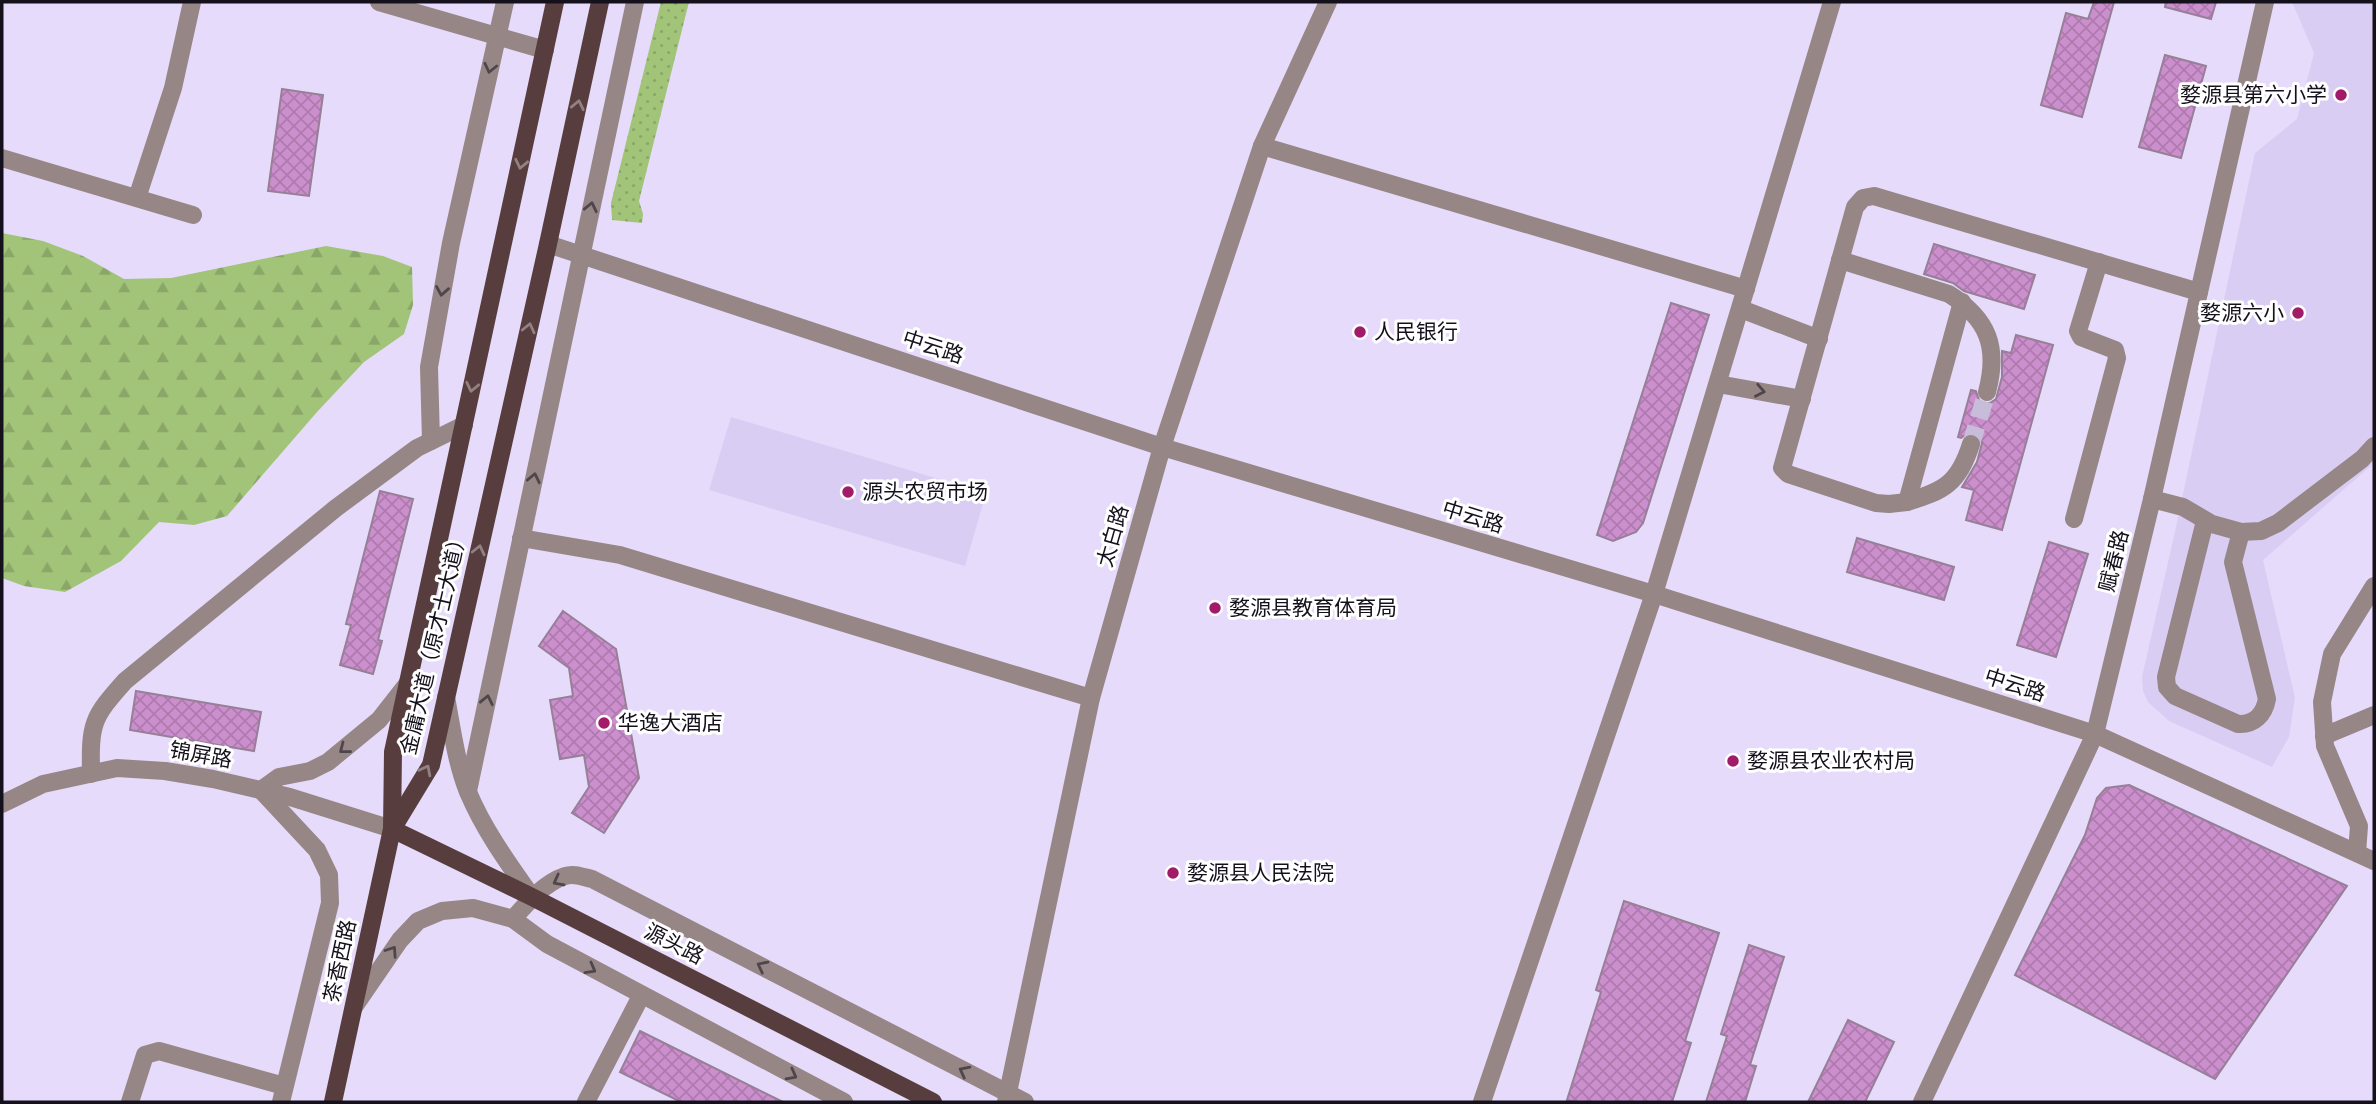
<svg xmlns="http://www.w3.org/2000/svg" width="2376" height="1104" viewBox="0 0 2376 1104" font-family="'Libre Baskerville','Noto Sans SC',serif">
<style>
.built{fill:#dacdf4}
.grass{fill:url(#grass-dots)}
.forest{fill:url(#forest-firs)}
.building{fill:url(#building-cross-hatch);stroke:#977f97;stroke-width:2}
.lines{fill:none;stroke-linecap:round;stroke-linejoin:round}
.minor-tunnel{stroke:#c7bdda;stroke-width:18;stroke-dasharray:18 9;stroke-linecap:butt}
.minor{stroke:#968686;stroke-width:18}
.major{stroke:#583d3e;stroke-width:18}
.oneway{stroke:#4f464c}
.oneway2{stroke:#928182}
.poi-dot{fill:#a21b68;stroke:#fff;stroke-width:2.5}
.labels{text-anchor:middle;stroke-width:6;stroke-linejoin:round;paint-order:stroke}
.poi-label{font-size:21px;fill:#15111c;stroke:#fff;text-anchor:start}
.street-label{font-size:21px;fill:#15111c;stroke:#fff}
</style>
<defs>
<pattern id="grass-dots" width="8" height="8" patternUnits="userSpaceOnUse" patternTransform="scale(1.75)"><rect width="8" height="8" fill="#a1c479"/><path d="M2 2h.1M6 6h.1" fill="none" stroke="#8aa768" stroke-width="1.8" stroke-linecap="round"/></pattern>
<pattern id="forest-firs" width="22" height="20" patternUnits="userSpaceOnUse" patternTransform="scale(1.75)"><rect width="22" height="20" fill="#a1c479"/><path d="M5 1l3.5 6h-7zM16 11l3.5 6h-7z" fill="#8aa768"/></pattern>
<pattern id="building-cross-hatch" width="8" height="8" patternUnits="userSpaceOnUse" patternTransform="scale(1.75)"><rect width="8" height="8" fill="#cc8fcd"/><path d="M0 0l8 8M0 8l8-8" fill="none" stroke="#ae7aaf"/></pattern>
</defs>
<rect width="100%" height="100%" fill="#e6dbfb"/>
<!-- built -->
<g class="built">
<polygon points="2292,2 2374,2 2374,463 2263,560 2295,698 2289,737 2272,767 2169,721 2148,702 2143,691 2142,677 2176,527 2253,162 2255,153 2297,119 2314,53"/>
<polygon points="731,417 986,493 965,566 709,490"/>
</g>
<!-- grass -->
<polygon class="grass" points="661,2 689,2 639,201 643,214 642,223 612,220 611,203"/>
<!-- forest -->
<polygon class="forest" points="2,233 43,241 83,256 124,279 171,278 326,246 383,256 412,267 413,305 404,334 364,362 317,412 227,516 194,525 159,522 121,561 65,592 24,586 2,578"/>
<!-- building -->
<g class="building">
<polygon points="2094,2 2114,2 2082,117 2041,105 2066,13 2088,19"/>
<polygon points="2166,2 2216,2 2211,19 2165,7"/>
<polygon points="2165,55 2206,66 2181,158 2139,147"/>
<polygon points="282,89 323,95 309,196 268,191"/>
<polygon points="1934,244 2035,275 2024,309 1964,291 1953,283 1924,274"/>
<polygon points="1671,303 1709,315 1643,523 1636,532 1613,541 1597,535"/>
<polygon points="2016,335 2053,345 2002,530 1966,520 1974,490 1962,487 1977,462 1982,443 1980,437 1974,433 1968,433 1961,438 1958,437 1971,390 1976,391 1979,400 1984,403 1990,403 1996,399 2002,377 2002,351 2011,353"/>
<polygon points="380,491 413,499 378,640 382,641 373,674 340,665 351,625 346,624"/>
<polygon points="1857,538 1954,567 1944,600 1847,572"/>
<polygon points="2049,542 2088,554 2056,657 2017,645"/>
<polygon points="563,611 616,649 639,778 604,833 572,813 589,787 584,755 560,759 550,700 573,696 569,668 539,646"/>
<polygon points="136,691 261,712 254,751 130,730"/>
<polygon points="2129,785 2347,886 2215,1079 2015,975 2085,835 2097,798 2106,788"/>
<polygon points="1624,901 1719,933 1685,1041 1691,1043 1672,1102 1575,1102 1567,1100 1601,992 1596,990"/>
<polygon points="1749,945 1784,957 1750,1065 1756,1066 1745,1102 1706,1102 1727,1036 1721,1034"/>
<polygon points="1848,1020 1894,1042 1865,1102 1808,1102"/>
<polygon points="640,1031 783,1102 681,1102 620,1072"/>
</g>
<g class="lines">
<!-- minor-tunnel -->
<polyline class="minor-tunnel" points="1971,444 1987,392"/>
<!-- minor -->
<g class="minor">
<polyline points="379,2 545,50"/>
<polyline points="1262,146 1746,289"/>
<polyline points="2,158 193,215"/>
<polyline points="137,198 173,88 192,2"/>
<polyline points="548,244 1162,447 1654,594 2095,734 2374,861"/>
<path d="M1840,260L1949,294C1988,319 1999,347 1987,392"/>
<polyline points="1962,302 1907,502 1889,504 1876,503 1788,474 1782,468 1855,207 1863,198 1874,196 2199,292"/>
<polyline points="1741,309 1819,339"/>
<polyline points="1718,384 1802,399"/>
<polyline points="431,441 429,367 451,243 505,2"/>
<polyline points="2152,499 2183,507 2212,524 2241,532 2261,531 2278,523 2362,459 2374,446"/>
<path d="M1907,502C1944,491 1959,483 1971,444"/>
<polyline points="2074,519 2117,358 2115,350 2081,337 2078,331 2099,262"/>
<path d="M2205,521L2166,677L2167,687L2175,696L2238,724C2254,725 2264,715 2267,699L2233,562L2241,532"/>
<polyline points="521,538 620,555 1091,698"/>
<path d="M446,697C452,729 456,762 468,792C484,830 508,863 532,897"/>
<polyline points="2324,736 2374,715"/>
<path d="M91,774C90,723 92,718 125,681L336,508L417,448L464,425"/>
<polyline points="468,791 635,2"/>
<polyline points="2,804 43,784 117,768 165,771 213,779 290,797 392,829"/>
<polyline points="2357,853 2359,826 2325,746 2322,702 2332,654 2374,586"/>
<polyline points="513,919 547,944 844,1102"/>
<path d="M354,1007L400,940L418,921L442,911L473,908L513,919C527,903 544,883 565,876C574,873 583,877 592,879L1025,1102"/>
<polyline points="130,1102 145,1055 159,1051 284,1086"/>
<polyline points="281,1102 330,903 329,875 317,850 261,790 279,777 310,771 328,762 379,720 408,683"/>
<polyline points="586,1102 641,996"/>
<polyline points="1006,1102 1091,698 1162,447 1262,146 1328,2"/>
<polyline points="1482,1102 1654,594 1832,2"/>
<polyline points="1922,1102 2095,734 2152,499 2265,2"/>
</g>
<!-- major -->
<g class="major">
<polyline points="394,826 431,765 548,244 600,2"/>
<polyline points="392,829 532,897 933,1102"/>
<polyline points="333,1102 392,829 393,752 555,2"/>
</g>
</g>
<!-- one-way arrows -->
<defs><path id="oneway-chevron" d="M-2-3.5L2.5 0L-2 3.5" fill="none" stroke-width="1.6" stroke-linecap="round" stroke-linejoin="round" transform="scale(1.75)"/></defs>
<g class="oneway">
<use href="#oneway-chevron" transform="translate(490 68) rotate(103)"/>
<use href="#oneway-chevron" transform="translate(591 207) rotate(-78)"/>
<use href="#oneway-chevron" transform="translate(442 291) rotate(100)"/>
<use href="#oneway-chevron" transform="translate(1760 391) rotate(11)"/>
<use href="#oneway-chevron" transform="translate(534 478) rotate(-78)"/>
<use href="#oneway-chevron" transform="translate(487 700) rotate(-78)"/>
<use href="#oneway-chevron" transform="translate(344 749) rotate(142)"/>
<use href="#oneway-chevron" transform="translate(558 881) rotate(152)"/>
<use href="#oneway-chevron" transform="translate(392 951) rotate(-56)"/>
<use href="#oneway-chevron" transform="translate(762 966) rotate(-153)"/>
<use href="#oneway-chevron" transform="translate(591 969) rotate(29)"/>
<use href="#oneway-chevron" transform="translate(964 1071) rotate(-153)"/>
<use href="#oneway-chevron" transform="translate(792 1075) rotate(28)"/>
</g>
<g class="oneway2">
<use href="#oneway-chevron" transform="translate(578 105) rotate(-78)"/>
<use href="#oneway-chevron" transform="translate(521 164) rotate(102)"/>
<use href="#oneway-chevron" transform="translate(529 328) rotate(-77)"/>
<use href="#oneway-chevron" transform="translate(472 387) rotate(102)"/>
<use href="#oneway-chevron" transform="translate(479 550) rotate(-77)"/>
<use href="#oneway-chevron" transform="translate(426 770) rotate(-63)"/>
</g>
<!-- markers -->
<g class="poi-dot">
<circle cx="2341" cy="95" r="7"/>
<circle cx="2298" cy="313" r="7"/>
<circle cx="1360" cy="332" r="7"/>
<circle cx="848" cy="492" r="7"/>
<circle cx="1215" cy="608" r="7"/>
<circle cx="604" cy="723" r="7"/>
<circle cx="1733" cy="761" r="7"/>
<circle cx="1173" cy="873" r="7"/>
</g>
<g class="labels">
<!-- poi labels -->
<g class="poi-label">
<text x="2327" y="102" text-anchor="end">婺源县第六小学</text>
<text x="2284" y="320" text-anchor="end">婺源六小</text>
<text x="1374" y="339">人民银行</text>
<text x="862" y="499">源头农贸市场</text>
<text x="1229" y="615">婺源县教育体育局</text>
<text x="618" y="730">华逸大酒店</text>
<text x="1747" y="768">婺源县农业农村局</text>
<text x="1187" y="880">婺源县人民法院</text>
</g>
<!-- street labels -->
<g class="street-label">
<text transform="translate(933 347) rotate(18)" y="7">中云路</text>
<text transform="translate(1473 517) rotate(17)" y="7">中云路</text>
<text transform="translate(1113 536) rotate(-74)" y="7">太白路</text>
<text transform="translate(2114 561) rotate(-76)" y="7">赋春路</text>
<text transform="translate(434 642) rotate(-77)" y="7">金庸大道（原才士大道）</text>
<text transform="translate(2015 685) rotate(18)" y="7">中云路</text>
<text transform="translate(201 755) rotate(10)" y="7">锦屏路</text>
<text transform="translate(674 944) rotate(27)" y="7">源头路</text>
<text transform="translate(340 961) rotate(-78)" y="7">茶香西路</text>
</g>
</g>
<!-- border -->
<rect width="2376" height="1104" fill="none" stroke="#15111c" stroke-width="7"/>
</svg>
